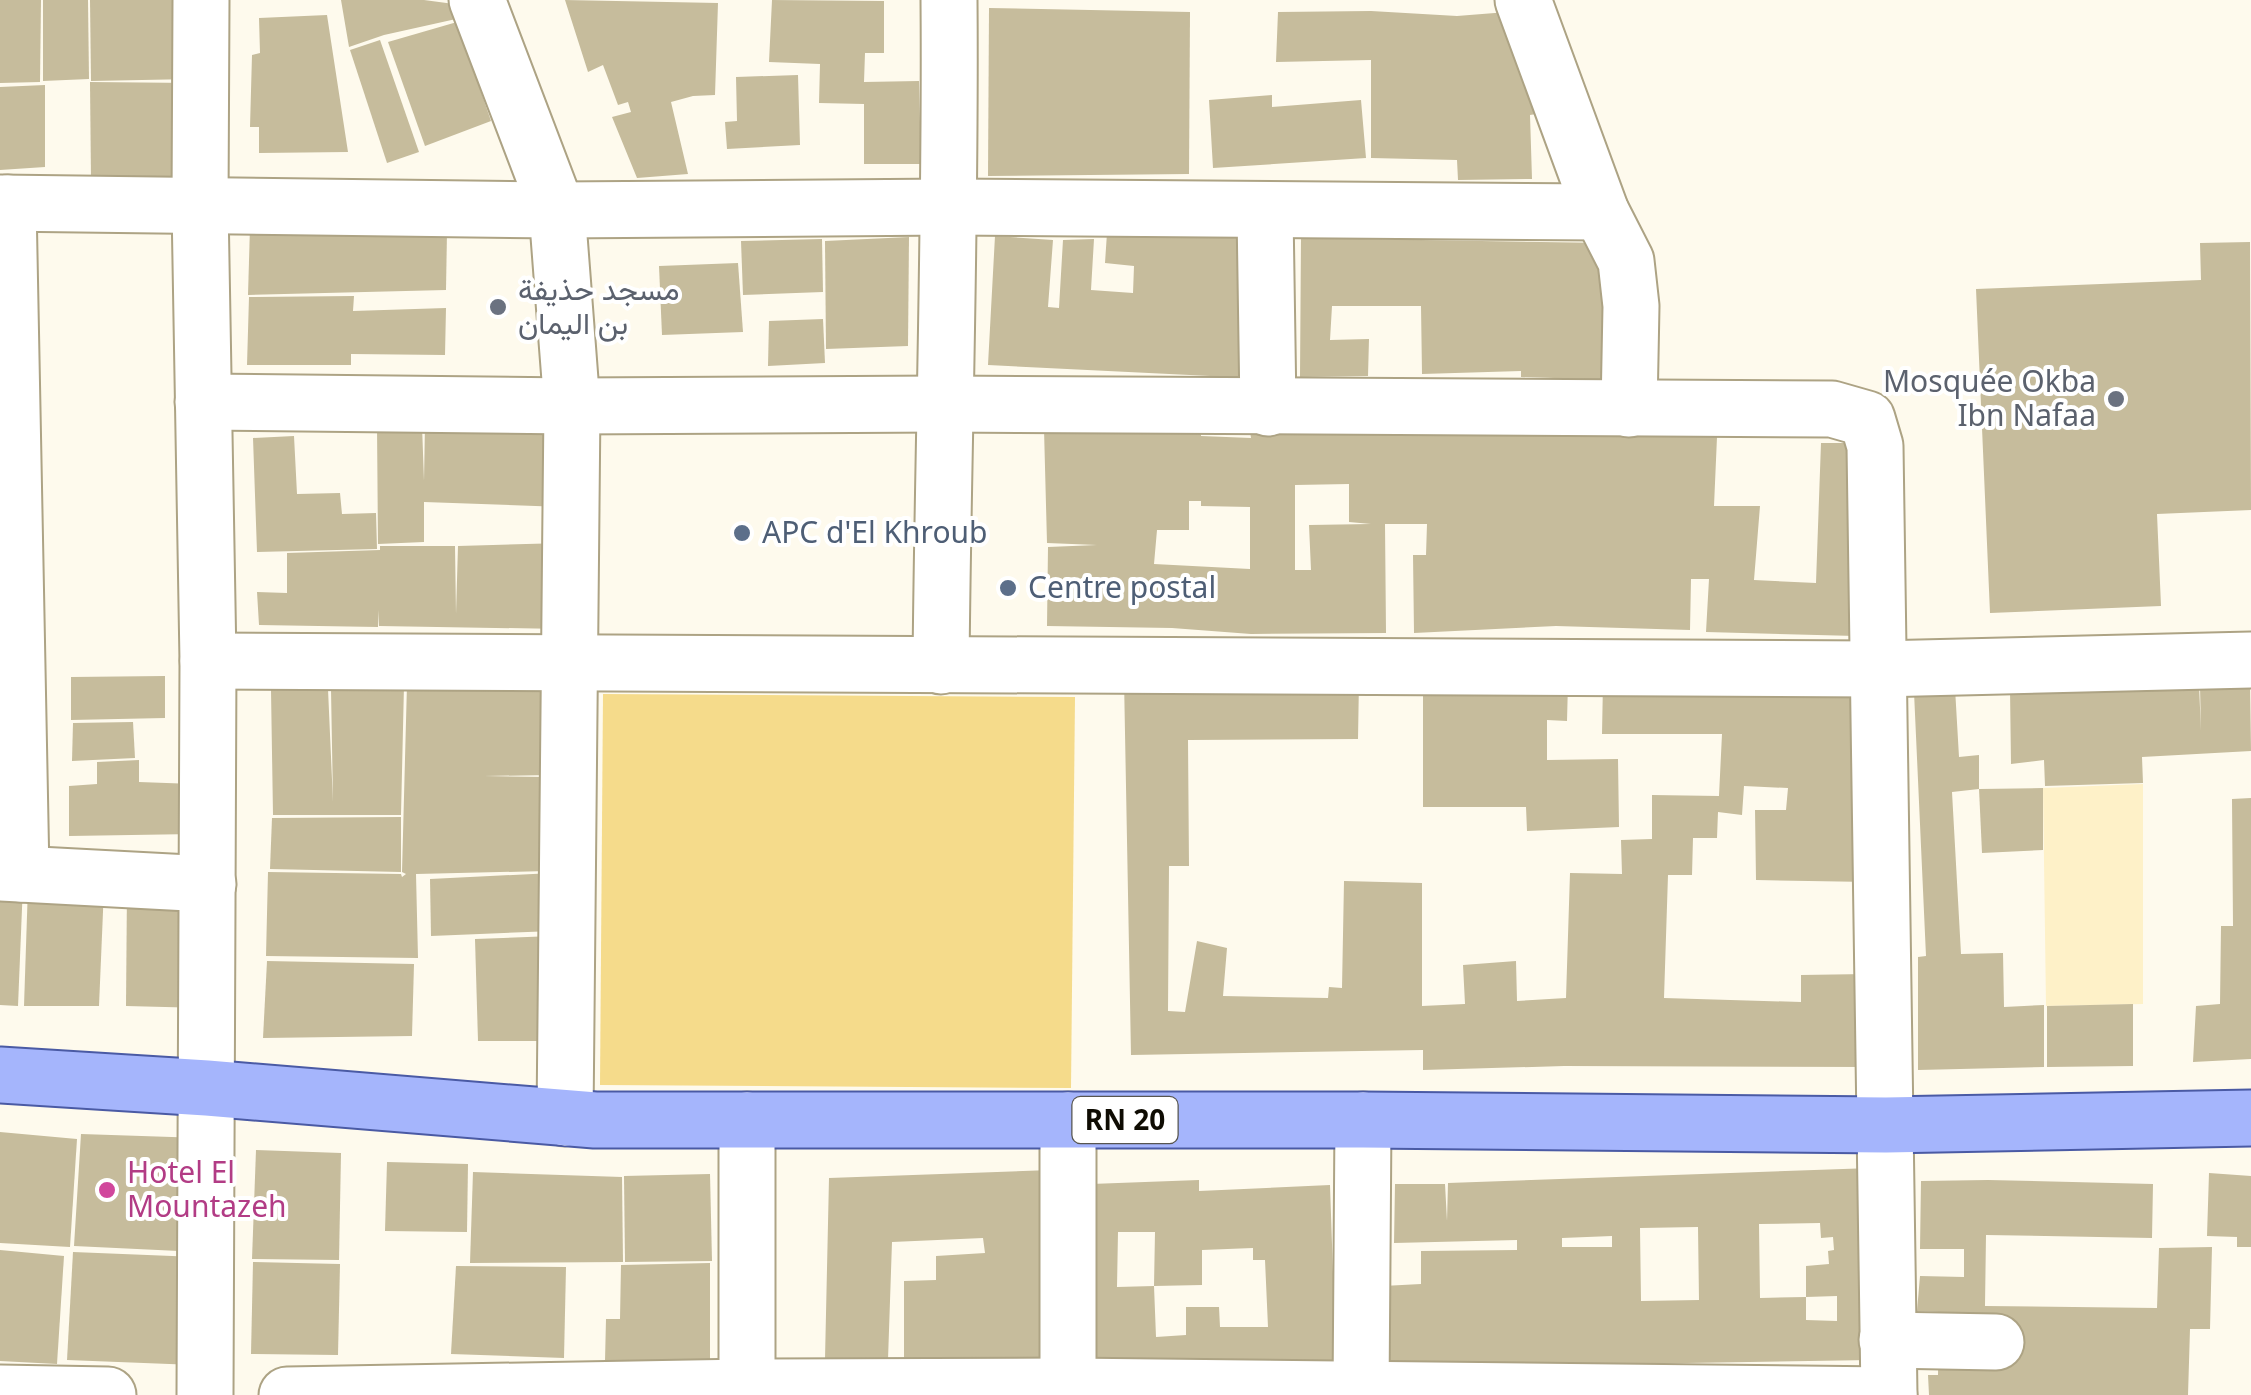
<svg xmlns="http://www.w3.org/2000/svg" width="2251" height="1395" viewBox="0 0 2251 1395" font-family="'Noto Sans',Vazirmatn,sans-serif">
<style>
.built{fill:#fef1c8}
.green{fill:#f5db8b}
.building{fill:#c6bc9c;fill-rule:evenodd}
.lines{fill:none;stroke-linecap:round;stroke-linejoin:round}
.minor-casing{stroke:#ada384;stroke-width:59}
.major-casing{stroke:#4a5aa4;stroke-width:59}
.minor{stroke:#fff;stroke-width:55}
.major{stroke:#a5b5fc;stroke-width:55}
.worship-dot{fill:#6b7280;stroke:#fff;stroke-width:4}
.service-dot{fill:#5c6f8a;stroke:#fff;stroke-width:4}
.hotel-dot{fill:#d1479c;stroke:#fff;stroke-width:4}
.labels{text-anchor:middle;stroke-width:8;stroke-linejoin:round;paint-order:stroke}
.shield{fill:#fff;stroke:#57554f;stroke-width:2.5}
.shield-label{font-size:28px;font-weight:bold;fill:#0f0c03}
.worship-label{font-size:30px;fill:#5b616d;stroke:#fff;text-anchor:start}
.service-label{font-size:30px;fill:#4e5e75;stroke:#fff;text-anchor:start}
.hotel-label{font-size:30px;fill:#b23c85;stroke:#fff;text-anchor:start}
</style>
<rect width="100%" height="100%" fill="#fefaed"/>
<!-- built -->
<polygon class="built" points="2143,784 2143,1004 2046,1006 2043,788"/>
<!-- green -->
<polygon class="green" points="603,694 1075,697 1071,1088 600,1085"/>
<!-- building -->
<g class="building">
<polygon points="0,0 41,0 40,82 0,83"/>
<polygon points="43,0 88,0 89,79 43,81"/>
<polygon points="90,0 192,0 193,79 91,81"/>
<polygon points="341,0 424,0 454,4 456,19 384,35 349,47"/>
<polygon points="565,0 718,3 715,95 693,96 671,102 688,174 637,178 612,117 631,112 628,102 618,105 603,65 588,72"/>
<polygon points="772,0 884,1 884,53 865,53 864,82 919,81 921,164 864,164 864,104 819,103 820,64 769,62"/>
<polygon points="989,8 1190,12 1189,174 988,176"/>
<polygon points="1371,11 1457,16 1520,11 1543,113 1530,115 1532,179 1458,180 1457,160 1371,158 1371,60 1276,62 1278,12"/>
<polygon points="327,15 348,152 259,153 259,127 250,127 252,55 260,53 259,18"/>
<polygon points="457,22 491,121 425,146 388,42"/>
<polygon points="380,40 419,152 387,163 350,50"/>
<polygon points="798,75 800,145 727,149 725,122 737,121 736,77"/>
<polygon points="90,82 192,83 193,178 91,180"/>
<polygon points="45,85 45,167 0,170 0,87"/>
<polygon points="1272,95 1272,107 1361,100 1366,158 1213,168 1209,100"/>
<polygon points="250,227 447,232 446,290 248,295"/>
<polygon points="1107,233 1257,239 1251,378 988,365 995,236 1053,240 1048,307 1059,308 1063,240 1094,239 1091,290 1133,293 1134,266 1105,263"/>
<polygon points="909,237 908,346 826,349 825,241"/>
<polygon points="1301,238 1607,243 1615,380 1521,377 1521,371 1422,374 1421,306 1332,306 1330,340 1369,339 1368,376 1300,377"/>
<polygon points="822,239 823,292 743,295 741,241"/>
<polygon points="2250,242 2251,510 2157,514 2161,606 1990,613 1976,289 2201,280 2200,243"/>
<polygon points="738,263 743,332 662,335 659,266"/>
<polygon points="354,296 353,311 446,308 445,355 351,354 351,365 247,365 249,297"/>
<polygon points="823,319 825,363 768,366 769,321"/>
<polygon points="425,423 563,423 563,507 424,502 424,542 378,544 377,426 422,425 424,481"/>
<path d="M1201,428V436L1251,438L1250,431L1717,437L1714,506H1760L1754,580L1816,583L1821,443H1861L1856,636L1706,632L1709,579H1691L1690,630L1556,626L1414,633L1413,555H1426L1427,524H1385L1386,633L1251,634L1172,628L1047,626L1048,547L1097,545L1047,543L1044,429ZM1349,484V522L1371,524L1309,525L1311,570H1295V485ZM1189,501H1201V506L1250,507V569L1154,564L1157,530H1189Z"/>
<polygon points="294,436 297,494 340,493 342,514 376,513 377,549 257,552 253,438"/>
<polygon points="563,543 563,629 379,626 379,610 378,627 259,625 257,592 287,593 287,553 380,550 380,546 455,546 456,614 458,546"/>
<polygon points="165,676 165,718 71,720 71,677"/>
<polygon points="1124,679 1359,680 1358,739 1188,740 1189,866 1169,866 1168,1011 1185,1012 1197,941 1227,948 1223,996 1328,998 1329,987 1342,988 1344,881 1422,883 1422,1006 1465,1004 1463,965 1516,961 1517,1001 1566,998 1570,873 1622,874 1621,840 1652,839 1652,795 1719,796 1722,734 1602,734 1603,682 1865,686 1870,882 1756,880 1755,810 1786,810 1788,788 1744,786 1742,815 1718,812 1717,838 1693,838 1692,875 1668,875 1664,998 1801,1002 1801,975 1866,974 1870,1067 1564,1066 1423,1070 1423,1050 1131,1055"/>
<polygon points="551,681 551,775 484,776 547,777 547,871 416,874 418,958 266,956 268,872 401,874 402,877 406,874 402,872 407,684"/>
<polygon points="1423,682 1568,683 1567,721 1547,720 1547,760 1618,759 1619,827 1527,831 1526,807 1423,807"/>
<polygon points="2250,683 2251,751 2142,757 2143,783 2045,786 2044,760 2011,764 2010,689 2199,685 2201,731 2200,686"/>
<polygon points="404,685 401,815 273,815 271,690 328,689 333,802 331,689"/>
<polygon points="1955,688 1959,757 1979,755 1979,789 1952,792 1961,954 2003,953 2004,1007 2044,1005 2044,1067 1918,1070 1918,957 1926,956 1914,692"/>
<polygon points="133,722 135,758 72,761 73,723"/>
<polygon points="139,760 139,782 194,784 194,834 69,836 69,786 97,784 97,762"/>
<polygon points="2043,788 2043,850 1982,853 1979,789"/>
<polygon points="2251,798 2251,1059 2193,1062 2196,1006 2220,1004 2221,926 2233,926 2232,799"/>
<polygon points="401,817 401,872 270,869 272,818"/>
<polygon points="553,873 554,931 431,936 430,879"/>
<polygon points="0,883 23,884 18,1006 0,1005"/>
<polygon points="28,886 104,888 99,1006 24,1006"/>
<polygon points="127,887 203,889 204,1008 126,1006"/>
<polygon points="553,936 555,1041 478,1041 475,939"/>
<polygon points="267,961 414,964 412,1036 263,1038"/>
<polygon points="2133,1004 2133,1066 2047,1067 2047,1006"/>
<polygon points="0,1132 77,1139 70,1247 0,1243"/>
<polygon points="81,1134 202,1138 200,1252 74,1246"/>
<polygon points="256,1150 341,1153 339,1260 252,1259"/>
<polygon points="387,1162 468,1164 467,1232 385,1231"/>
<path d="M1872,1168L1871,1360L1625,1364V1371L1561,1364L1386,1366L1383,1286L1421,1284V1251L1517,1250V1240L1394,1243L1395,1184H1445L1447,1221L1448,1183ZM1820,1223L1821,1238L1833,1237L1834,1250L1828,1251L1829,1264L1806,1266V1297L1760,1298L1759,1224ZM1698,1227L1699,1300L1641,1301L1640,1228ZM1612,1236V1247H1562V1238ZM1837,1296V1321L1806,1320V1297Z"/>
<polygon points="1051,1170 1056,1367 904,1367 904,1281 936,1280 936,1256 985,1253 983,1238 892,1242 888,1360 825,1359 829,1178"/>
<polygon points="473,1172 622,1177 623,1262 470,1263"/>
<polygon points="2209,1173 2251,1176 2251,1247 2237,1247 2237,1237 2207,1236"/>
<polygon points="710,1174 712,1261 625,1262 624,1176"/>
<path d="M1199,1180V1191L1330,1185L1336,1363L1082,1369L1091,1184ZM1118,1232H1155L1154,1286L1202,1285V1250L1253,1248V1260H1265L1268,1327H1220L1219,1307H1186V1335L1156,1337L1154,1286L1117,1287Z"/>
<polygon points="1988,1180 2153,1184 2152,1238 1986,1235 1985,1306 2157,1308 2159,1248 2212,1247 2210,1329 2190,1329 2188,1395 1929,1395 1928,1375 1938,1375 1939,1312 1917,1311 1920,1276 1964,1277 1964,1249 1920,1249 1921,1181"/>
<polygon points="0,1250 64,1256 57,1364 0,1361"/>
<polygon points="73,1252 197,1257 195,1365 67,1360"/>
<polygon points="253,1262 340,1264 338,1355 251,1354"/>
<polygon points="710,1263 710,1359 605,1361 606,1319 620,1319 621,1265"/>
<polygon points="456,1266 566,1267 564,1358 451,1354"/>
</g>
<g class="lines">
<defs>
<g id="minor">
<polyline points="201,0 200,205 208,661 205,1395"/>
<polyline points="477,0 557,210 572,406 565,1118"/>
<polyline points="1523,0 1601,212 1626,261 1631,306 1629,409"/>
<polyline points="0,203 557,210 951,207 1601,212"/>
<polyline points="8,203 21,874"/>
<polyline points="1265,212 1268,408"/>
<polyline points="203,402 572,406 943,404 1832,409 1867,419 1875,446 1889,1395"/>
<polyline points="208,661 1878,669 2251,660"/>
<path d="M941,666C943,444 951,222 949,0"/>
<polyline points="0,873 208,884"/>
<polyline points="747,1120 747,1395"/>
<polyline points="1887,1340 1996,1342"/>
<polyline points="0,1393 108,1395"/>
<polyline points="287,1395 747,1387 1068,1386 1889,1395"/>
<polyline points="1068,1395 1068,1120"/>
<polyline points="1361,1395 1363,1120"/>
</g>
<polyline id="major" points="0,1075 207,1088 595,1120 1363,1120 1886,1125 2251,1118"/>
</defs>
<!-- minor casing -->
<use href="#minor" class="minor-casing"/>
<!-- major casing -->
<use href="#major" class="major-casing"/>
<!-- minor -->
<use href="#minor" class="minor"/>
<!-- major -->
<use href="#major" class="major"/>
</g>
<!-- markers -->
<g class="worship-dot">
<circle cx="498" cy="307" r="10"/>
<circle cx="2116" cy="399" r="10"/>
</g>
<g class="service-dot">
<circle cx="742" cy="533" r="10"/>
<circle cx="1008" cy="588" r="10"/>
</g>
<circle class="hotel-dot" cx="107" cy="1190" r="10"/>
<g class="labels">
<!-- shield labels -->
<rect class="shield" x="1072.5" y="1097" width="105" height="46" rx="8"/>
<g class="shield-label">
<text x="1125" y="1130">RN 20</text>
</g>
<!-- worship labels -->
<g class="worship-label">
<text x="518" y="300">مسجد حذيفة<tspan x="518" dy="34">بن اليمان</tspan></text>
<text x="2096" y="392" text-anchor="end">Mosquée Okba<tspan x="2096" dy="34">Ibn Nafaa</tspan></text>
</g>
<!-- service labels -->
<g class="service-label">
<text x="762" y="543">APC d'El Khroub</text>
<text x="1028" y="598">Centre postal</text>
</g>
<!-- hotel labels -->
<g class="hotel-label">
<text x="127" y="1183">Hotel El<tspan x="127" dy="34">Mountazeh</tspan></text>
</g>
</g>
</svg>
